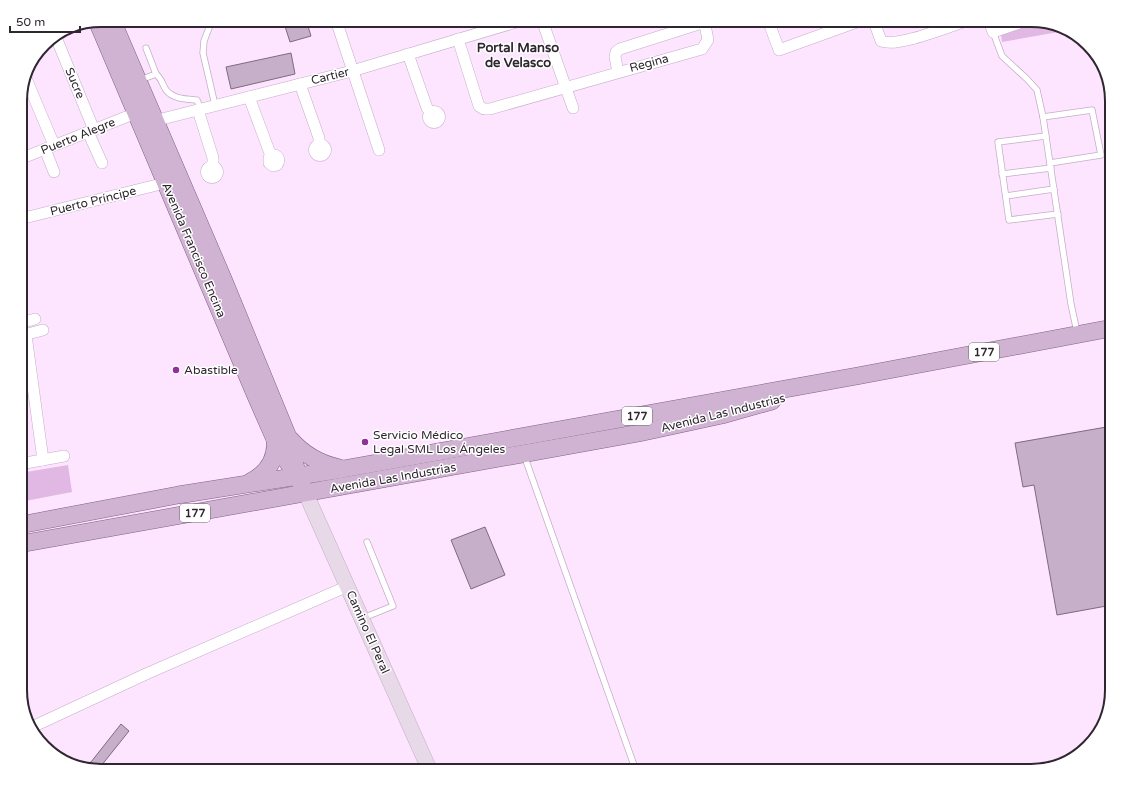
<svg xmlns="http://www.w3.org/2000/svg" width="1132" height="791" viewBox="0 0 1132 791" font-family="'Varela Round',sans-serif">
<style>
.green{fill:#e1b8e3}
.building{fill:#c6afc8;stroke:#7f6a80}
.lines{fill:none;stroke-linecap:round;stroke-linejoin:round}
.lane-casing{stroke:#c4adc5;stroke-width:7}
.street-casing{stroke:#c4adc5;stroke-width:12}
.secondary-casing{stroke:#c4adc5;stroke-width:16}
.primary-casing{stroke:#846086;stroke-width:18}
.lane{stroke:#fff;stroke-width:5.5}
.street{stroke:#fff;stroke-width:11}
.secondary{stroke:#e8d9e8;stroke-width:15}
.primary{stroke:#d0b3d2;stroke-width:17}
.poi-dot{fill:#903099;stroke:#fff;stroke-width:1.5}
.labels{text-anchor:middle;stroke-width:3;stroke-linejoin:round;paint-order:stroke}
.shield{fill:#fff;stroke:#6d676e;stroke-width:1}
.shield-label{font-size:11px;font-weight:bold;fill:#2f2630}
.street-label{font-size:12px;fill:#2f2630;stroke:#fff}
.poi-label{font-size:12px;fill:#2f2630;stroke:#fff;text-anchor:start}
.neighbourhood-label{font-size:13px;font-weight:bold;fill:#2f2630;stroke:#fff}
.rim{fill:none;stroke:#2f2630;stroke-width:2}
</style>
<rect width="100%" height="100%" fill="#fde5ff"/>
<!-- green -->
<g class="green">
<polygon points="1039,22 1064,31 1002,42 1001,35"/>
<polygon points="68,465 72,492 20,502 20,473"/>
</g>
<!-- building -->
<g class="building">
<polygon points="283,20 306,20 311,36 290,42"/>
<polygon points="291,53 295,74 231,89 226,67"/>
<polygon points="1112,426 1112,605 1057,615 1034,485 1023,487 1015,443"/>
<polygon points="485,527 505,575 471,589 451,540"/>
<polygon points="121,724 129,731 101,766 104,771 84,765 91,762"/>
</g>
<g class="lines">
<defs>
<g id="lane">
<polyline points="212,20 204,41 203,53 215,105"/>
<polyline points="993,32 1002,56 1027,79 1037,90 1043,117 1071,304 1077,332"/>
<path d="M156,74C162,79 162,84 166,90C173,99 186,99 197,100L199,105L198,110"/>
<polyline points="140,80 156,74 146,48"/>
<polyline points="1043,117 1092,110 1101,155 1050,163"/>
<polyline points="1046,136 998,142 1009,220 1058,214"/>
<polyline points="1002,174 1051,168"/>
<polyline points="1006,196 1054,189"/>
<polyline points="524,455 636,771"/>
<polyline points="363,618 393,606 367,542"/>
</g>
<g id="street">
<polyline points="336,20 379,150"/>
<polyline points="542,20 573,108"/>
<polyline points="768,20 779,50 862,20"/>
<path d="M871,20L875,24L881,41C897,48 950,26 969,20"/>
<polyline points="989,20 993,32 1028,20"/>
<polyline points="55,35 94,130"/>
<polyline points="458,39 479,106 484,109 490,109 702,49 708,40 704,20"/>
<polyline points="408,54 427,108 430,112"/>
<polyline points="618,72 615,57 616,52 620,49 705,22"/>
<polyline points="25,76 54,145"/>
<polyline points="300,84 319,138 319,144"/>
<path d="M249,97L271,156L269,158V163L273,166L277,165C280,161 279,157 275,155L271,156"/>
<polyline points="198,110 213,158 213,166"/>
<circle cx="434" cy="117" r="5.5"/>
<polyline points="88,132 102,163"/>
<circle cx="320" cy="150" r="5.5"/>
<polyline points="45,149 54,172"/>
<polyline points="20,159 136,113 154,121 352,71 523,20"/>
<circle cx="212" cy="172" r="5.5"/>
<polyline points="20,219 165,183"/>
<polyline points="20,323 35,319"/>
<polyline points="26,335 43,460"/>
<polyline points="20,336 43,330"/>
<polyline points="20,464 64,456"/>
<polyline points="30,728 146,674 348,586"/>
</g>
<polyline id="secondary" points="306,494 430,771"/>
<g id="primary">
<polyline points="112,20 224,281 288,437 298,476 302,486"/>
<polyline points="97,21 255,394 280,451 293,470"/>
<path d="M290,439C303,454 320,464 340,468"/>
<path d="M250,482C268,473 277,459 275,439"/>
<polyline points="20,525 178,495 343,469 857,376 1112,328"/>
<polyline points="20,544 639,433 722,415 772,401"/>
</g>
</defs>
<!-- lane casing -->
<use href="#lane" class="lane-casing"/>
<!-- street casing -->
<use href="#street" class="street-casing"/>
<!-- secondary casing -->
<use href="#secondary" class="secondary-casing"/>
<!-- primary casing -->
<use href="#primary" class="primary-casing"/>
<!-- lane -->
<use href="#lane" class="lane"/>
<!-- street -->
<use href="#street" class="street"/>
<!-- secondary -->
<use href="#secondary" class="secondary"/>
<!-- primary -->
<use href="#primary" class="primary"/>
</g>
<!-- markers -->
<g class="poi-dot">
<circle cx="176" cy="370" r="4"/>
<circle cx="365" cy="442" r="4"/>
</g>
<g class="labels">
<!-- shield labels -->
<g class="shield">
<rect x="969" y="343" width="30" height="18" rx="3"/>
<rect x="622" y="407" width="30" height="18" rx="3"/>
<rect x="180" y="504" width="30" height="18" rx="3"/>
</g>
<g class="shield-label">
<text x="984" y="356">177</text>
<text x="637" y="420">177</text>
<text x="195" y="517">177</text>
</g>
<!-- street labels -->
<g class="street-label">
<text transform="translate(649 63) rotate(-15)" y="4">Regina</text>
<text transform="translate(330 76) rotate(-14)" y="4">Cartier</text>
<text transform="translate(75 83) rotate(67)" y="4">Sucre</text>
<text transform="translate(78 136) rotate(-22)" y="4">Puerto Alegre</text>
<text transform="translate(93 201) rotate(-14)" y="4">Puerto Príncipe</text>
<text transform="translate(194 250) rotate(67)" y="4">Avenida Francisco Encina</text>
<text transform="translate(723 413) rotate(-14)" y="4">Avenida Las Industrias</text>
<text transform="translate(393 478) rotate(-10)" y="4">Avenida Las Industrias</text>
<text transform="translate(368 632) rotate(66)" y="4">Camino El Peral</text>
</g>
<!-- poi labels -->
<g class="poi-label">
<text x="184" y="374">Abastible</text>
<text x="373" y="439">Servicio Médico<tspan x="373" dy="14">Legal SML Los Ángeles</tspan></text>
</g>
<!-- neighbourhood labels -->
<g class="neighbourhood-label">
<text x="518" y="52">Portal Manso<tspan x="518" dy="15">de Velasco</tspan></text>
</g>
</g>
<!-- crop -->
<path d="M0 0H1132V791H0ZM101 27H1031A74 74 0 0 1 1105 101V690A74 74 0 0 1 1031 764H101A74 74 0 0 1 27 690V101A74 74 0 0 1 101 27Z" fill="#fff" fill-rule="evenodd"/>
<path class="rim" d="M101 27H1031A74 74 0 0 1 1105 101V690A74 74 0 0 1 1031 764H101A74 74 0 0 1 27 690V101A74 74 0 0 1 101 27Z"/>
<!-- scale -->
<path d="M10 26v6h70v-6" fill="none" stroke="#2f2630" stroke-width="2"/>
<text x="16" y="26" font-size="12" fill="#2f2630" stroke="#ffffff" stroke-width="3" paint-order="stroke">50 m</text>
</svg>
